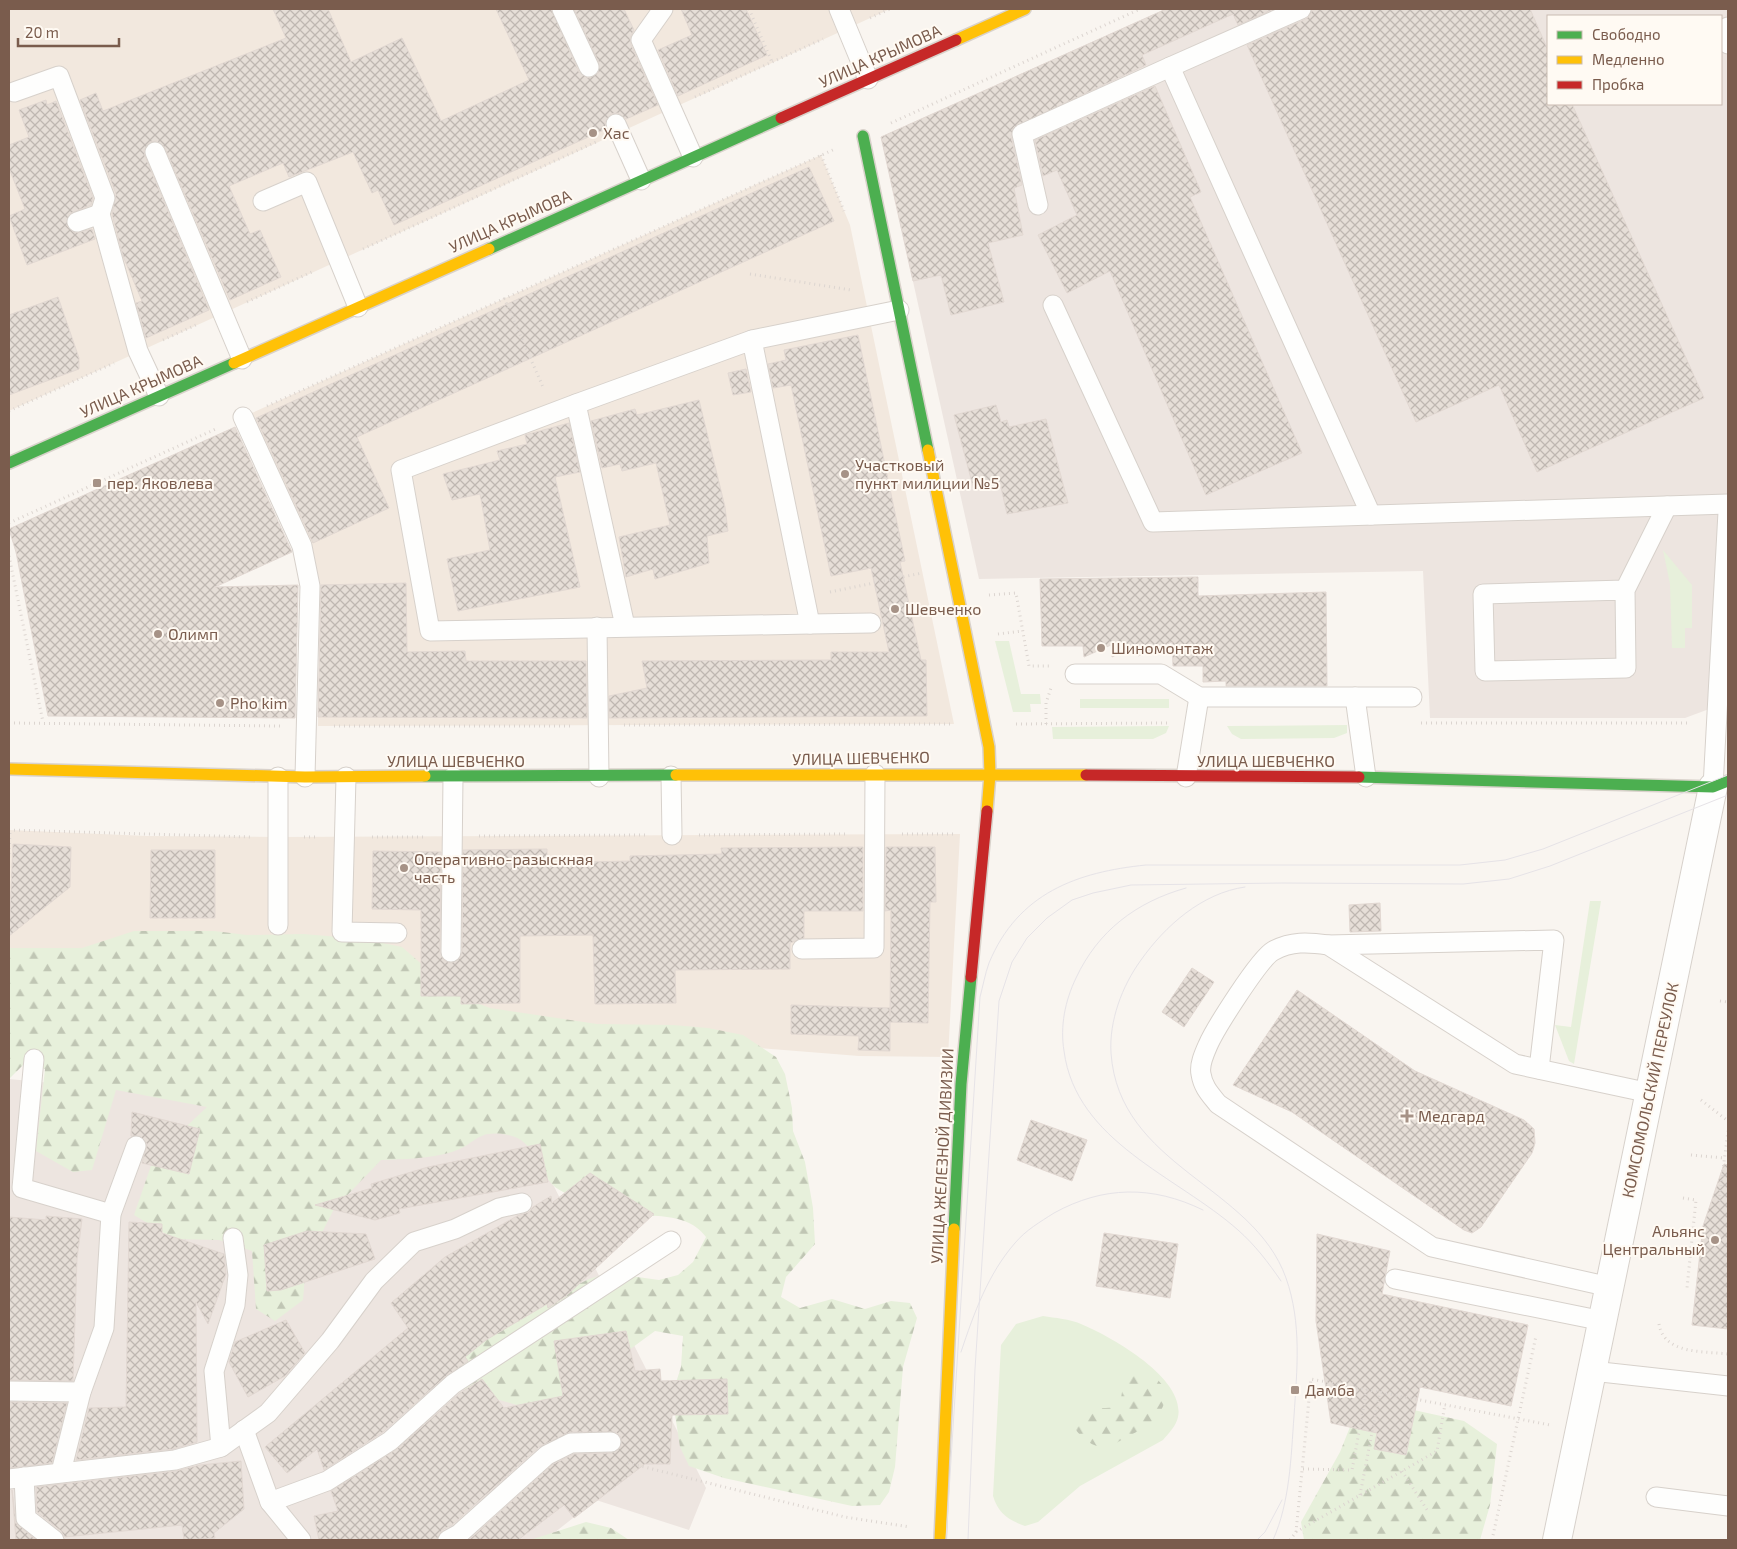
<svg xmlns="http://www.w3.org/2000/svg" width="1737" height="1549" viewBox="0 0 1737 1549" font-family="'Exo 2',sans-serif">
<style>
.residential{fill:#f2e8de}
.industrial{fill:#ede5e0;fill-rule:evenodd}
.grass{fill:#e7f0db}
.forest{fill:url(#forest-firs)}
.building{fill:url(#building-cross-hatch);stroke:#e2d8d2}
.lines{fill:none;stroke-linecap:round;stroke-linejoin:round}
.lane-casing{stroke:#d7d1cb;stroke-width:21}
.street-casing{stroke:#d7d1cb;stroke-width:30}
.fast-casing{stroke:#d9d2cb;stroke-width:14}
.slow-casing{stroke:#d9d2cb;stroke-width:14}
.jam-casing{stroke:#d9d2cb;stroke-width:14}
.path{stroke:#dcd5d0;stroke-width:3;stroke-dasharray:1 4;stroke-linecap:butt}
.lane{stroke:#fefefd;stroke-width:19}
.street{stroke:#fefefd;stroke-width:28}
.fast{stroke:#4caf50;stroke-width:11}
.slow{stroke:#ffc107;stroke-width:11}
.jam{stroke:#c62828;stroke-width:11}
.tram{stroke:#e6e3e7;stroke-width:1}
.poi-dot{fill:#a69286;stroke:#fffaf3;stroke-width:2}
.labels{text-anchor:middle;stroke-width:4;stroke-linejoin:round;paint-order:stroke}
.street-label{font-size:16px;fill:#7a5c4d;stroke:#fffaf3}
.poi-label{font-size:16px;fill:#7a5c4d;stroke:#fffaf3;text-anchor:start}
</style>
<defs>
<pattern id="forest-firs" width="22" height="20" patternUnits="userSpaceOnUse" patternTransform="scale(1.25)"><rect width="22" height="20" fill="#e7f0db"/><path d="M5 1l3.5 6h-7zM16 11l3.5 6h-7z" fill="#c0c6b4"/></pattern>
<pattern id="building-cross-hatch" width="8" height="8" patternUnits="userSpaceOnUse" patternTransform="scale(1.25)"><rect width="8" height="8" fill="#e6ded7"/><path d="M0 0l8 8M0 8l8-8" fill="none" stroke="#bfb7b1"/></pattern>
</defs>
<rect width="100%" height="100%" fill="#f9f5f0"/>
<!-- residential -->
<g class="residential">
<polygon points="9,9 890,9 9,411"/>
<polygon points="821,155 850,225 954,724 318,726 320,586 312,546 252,413"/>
<polygon points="9,830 147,836 278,837 960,834 948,1057 859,1056 9,989"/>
</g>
<!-- industrial -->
<g class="industrial">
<path d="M1166,9H1728V702L1685,718H1430L1423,571L979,579L881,137ZM1548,16H1721V104H1548Z"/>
<polygon points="9,1079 220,1099 328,1160 514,1107 706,1488 689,1530 596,1500 545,1540 9,1540"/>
</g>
<!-- grass -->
<g class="grass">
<polygon points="1663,550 1692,585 1692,628 1685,628 1685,648 1672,648 1670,584"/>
<polygon points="995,641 1009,641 1021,694 1040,694 1041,704 1030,704 1031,712 1013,712"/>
<rect x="1080" y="699" width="89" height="9"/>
<polygon points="1347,725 1347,733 1334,738 1241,739 1232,734 1227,726"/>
<polygon points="1169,726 1166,733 1153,739 1053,739 1052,727"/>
<polygon points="1590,901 1601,901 1574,1064 1569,1061 1555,1025 1571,1027"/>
<path d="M1043,1316C1055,1318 1070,1319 1081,1324C1110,1336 1186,1378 1178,1417C1176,1426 1169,1433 1163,1440L1080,1486L1038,1522L1025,1526C1008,1520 998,1513 993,1496L1001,1345L1016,1324Z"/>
</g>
<!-- forest -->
<g class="forest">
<path d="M134,931H214L247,935L303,934L364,939L402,947L433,974L469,1000L490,1008L597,1024L673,1025L708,1028L743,1035L776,1057L785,1074L792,1108L793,1131L805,1162L813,1208L815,1244L786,1277L781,1297L800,1308L832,1299L865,1309L891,1301L910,1303L917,1318L903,1367L895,1467L889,1492L880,1505L852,1506L724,1478L689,1466L680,1447L672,1395L681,1367L683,1336L655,1331L559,1401L517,1405L465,1390L452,1376L451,1365L532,1307L589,1279L609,1273L659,1280L678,1275L693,1262L706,1237C684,1206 635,1221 603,1210C594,1206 561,1192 555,1187C538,1172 536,1140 508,1135C475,1129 478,1144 452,1152C429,1159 404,1159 381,1160L334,1209L306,1264L303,1300L275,1321L256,1309L252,1251L219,1240L174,1239L134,1215L154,1157L207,1107L116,1090L92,1170L73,1172L36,1151L45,1069L24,1064L9,1079V1110V948H82Z"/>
<path d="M1134,1372L1157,1379L1165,1388C1169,1415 1145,1428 1125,1438C1119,1441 1114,1445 1108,1447C1094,1450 1077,1435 1072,1423C1079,1400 1102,1413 1120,1405L1124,1379Z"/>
<polygon points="1377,1402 1464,1421 1497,1444 1490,1505 1480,1540 1304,1540 1301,1522 1340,1452 1354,1417"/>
<polygon points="586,1522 611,1528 629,1540 530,1540"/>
</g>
<!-- building -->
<g class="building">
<polygon points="273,9 328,9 351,62 402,38 441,121 529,80 496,9 551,9 579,72 588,78 598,73 599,63 574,9 624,9 634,30 630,38 631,45 658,105 626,119 618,113 611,114 605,122 606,129 394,225 378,190 372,193 353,152 289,177 283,163 229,186 250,234 260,230 281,277 230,300 165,148 157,141 150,142 144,150 145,156 209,310 146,338 136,303 142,301 123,256 112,214 116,194 80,100 96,93 103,111 286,38"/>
<polygon points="681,9 746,9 767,55 678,96 658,50 692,35"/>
<polygon points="1166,9 1274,9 1238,25 1233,14 1142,55 1146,65 1014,127 1011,136 1022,185 1014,188 1023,235 988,243 1004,302 951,315 941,275 913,281 881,137"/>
<polygon points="1312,9 1530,9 1548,50 1548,104 1572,104 1704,398 1537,472 1499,385 1416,422 1247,45 1306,19 1310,15"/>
<polygon points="1155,86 1201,192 1190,197 1302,453 1206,495 1110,271 1067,293 1038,235 1077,215 1057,170 1043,176 1035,140"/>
<polygon points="46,100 47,105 56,101 93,198 91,205 69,214 67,226 75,233 92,229 95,239 27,265 9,216 25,209 9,168 9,145 29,137 19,110"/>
<polygon points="809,167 834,221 357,437 389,508 313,543 256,418"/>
<polygon points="58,297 79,358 79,369 9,395 9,315"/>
<polygon points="858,335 905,561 900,562 921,660 926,660 927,716 609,718 609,696 647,688 642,661 831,660 831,652 889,652 871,568 831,576 791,385 773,388 768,364 786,360 784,350"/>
<polygon points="746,369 751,392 733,395 728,373"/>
<polygon points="699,400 725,507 728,531 707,536 709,563 655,579 653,569 626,577 619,537 670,525 656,463 622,471 620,464 602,468 591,421 635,409 637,415"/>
<polygon points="996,405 1001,422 1007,420 1009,427 1046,419 1068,503 1007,514 1000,483 974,490 954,415"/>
<polygon points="569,423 580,472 555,477 580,587 458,611 447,559 490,550 480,494 452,500 443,474 500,460 497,451 527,444 525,435"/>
<polygon points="235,427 292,552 215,587 298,585 295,718 48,716 16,552 9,529"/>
<polygon points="1198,577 1198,596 1326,592 1327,686 1226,686 1226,681 1203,682 1203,666 1173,666 1172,642 1138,656 1138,644 1112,657 1111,645 1084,657 1083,646 1042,646 1040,579"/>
<polygon points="406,583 407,652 465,651 466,661 586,661 587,718 318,717 321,585"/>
<polygon points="13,844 71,847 70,887 9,936"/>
<polygon points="863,847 863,911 804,911 804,938 790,943 790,969 675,970 676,1003 595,1004 593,935 520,936 520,1003 461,1004 461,996 421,996 421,910 372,909 373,851 441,852 440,952 445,961 451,963 460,958 462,952 463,850 547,849 547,863 630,861 630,856 722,854 721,848"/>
<polygon points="886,847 935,847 936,902 930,902 928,1023 890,1022 890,1051 858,1050 859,1036 791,1034 791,1005 890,1008 890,1016 891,910 885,911"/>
<polygon points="151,850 215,850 215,918 150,918"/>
<polygon points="1380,903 1381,931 1350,932 1349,905"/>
<polygon points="1192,968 1214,982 1184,1027 1162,1012"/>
<polygon points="1297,990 1415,1071 1524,1120 1534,1129 1535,1143 1532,1153 1481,1227 1472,1233 1464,1230 1292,1112 1233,1085"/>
<polygon points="132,1112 200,1129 189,1174 142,1163 147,1144 140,1136 131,1136"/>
<polygon points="1031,1120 1087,1140 1072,1181 1017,1160"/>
<polygon points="540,1144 548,1182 399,1209 400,1213 375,1220 315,1205 372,1188 371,1184 428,1167"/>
<polygon points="1724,1164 1728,1165 1728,1329 1692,1325 1703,1226"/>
<polygon points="590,1173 654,1214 566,1296 548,1308 547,1304 486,1340 465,1357 468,1361 446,1376 383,1432 324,1470 317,1449 287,1473 265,1447 408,1328 391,1303 445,1257 517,1216 529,1212 533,1207 551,1196 552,1203"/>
<polygon points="46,1216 82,1219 77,1259 73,1381 9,1380 9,1217 46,1220"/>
<polygon points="129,1222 162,1224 162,1233 224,1254 226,1274 208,1324 196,1302 197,1442 173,1449 76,1460 89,1408 126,1407"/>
<polygon points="307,1231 366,1234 375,1259 281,1290 267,1291 264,1245"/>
<polygon points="1104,1233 1178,1244 1170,1298 1096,1286"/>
<polygon points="1317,1234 1390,1251 1382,1294 1528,1325 1511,1406 1420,1387 1406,1455 1374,1449 1377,1433 1331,1423 1316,1321"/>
<polygon points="286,1320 305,1353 285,1376 248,1397 229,1362 235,1342"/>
<polygon points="626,1331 635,1371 660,1369 661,1381 727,1379 728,1414 672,1415 670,1464 645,1464 574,1518 564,1505 518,1540 469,1540 553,1464 574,1454 611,1453 621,1447 621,1437 616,1432 570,1432 539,1447 452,1525 442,1530 437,1540 319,1540 314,1516 338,1511 331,1491 397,1449 460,1393 482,1379 504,1408 563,1396 554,1341"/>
<polygon points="9,1402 67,1403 52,1463 10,1468"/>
<polygon points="241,1461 244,1509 214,1533 215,1538 184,1540 182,1525 65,1537 61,1531 37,1512 36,1487 176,1471 200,1465"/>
<polygon points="12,1490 16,1523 36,1540 16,1540"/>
</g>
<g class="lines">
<defs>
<g id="lane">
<polyline points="562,9 589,67"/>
<polyline points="663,9 641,40 693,157"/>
<polyline points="839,9 868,79"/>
<polyline points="1728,27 1722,30 1728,44"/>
<polyline points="1170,67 1301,9"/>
<polyline points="14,92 59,76 105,198 100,214"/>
<polyline points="616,124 641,180"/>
<polyline points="155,152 242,359"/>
<polyline points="263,201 307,182 358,307"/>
<polyline points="1038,205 1022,134 1170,67 1371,515"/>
<polyline points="77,222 100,214 138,351 159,396"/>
<polyline points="1053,305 1153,522 1728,504"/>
<polygon points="752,340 810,624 430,631 401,470 576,404"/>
<polyline points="752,340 899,310"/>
<polyline points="576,404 625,626"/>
<polyline points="243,417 302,546 310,586 305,777"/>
<polyline points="1625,590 1483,594 1485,671 1626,668 1625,590 1667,506"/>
<polyline points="810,624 871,623"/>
<polyline points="597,627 599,777"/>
<polyline points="1075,674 1161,674 1199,697 1355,697 1366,777"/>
<polyline points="1355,697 1412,697"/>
<polyline points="671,776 672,835"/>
<polyline points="346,777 342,932 397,933"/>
<polyline points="1186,777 1199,697"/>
<polyline points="1713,787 1728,512"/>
<polyline points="278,925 278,777"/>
<polyline points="1328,945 1554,940 1539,1069"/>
<polyline points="802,949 874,948 875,774"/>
<polyline points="451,952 453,777"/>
<polyline points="34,1059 22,1188 111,1214"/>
<polyline points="1395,1279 1603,1321"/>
<path d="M1610,1287L1432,1247L1218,1104C1210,1094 1203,1087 1201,1074C1199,1065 1204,1054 1208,1045C1215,1029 1259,959 1273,951C1291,941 1308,942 1328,945L1515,1064L1650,1093"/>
<polyline points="1592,1371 1728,1386"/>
<polyline points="9,1391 81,1392"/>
<polyline points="244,1430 270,1502 301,1540"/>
<polyline points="221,1447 214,1371 235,1305 238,1275 233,1238"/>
<polyline points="61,1472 81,1392 104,1328 111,1214 136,1146"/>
<polyline points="24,1477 26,1518 54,1540"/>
<polyline points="9,1479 175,1460 221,1447 268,1413 330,1341 374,1281 414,1242 455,1229 499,1208 522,1203"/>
<polyline points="1656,1497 1728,1506"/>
<polyline points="270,1502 327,1481 390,1441 453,1384 671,1241"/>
<polyline points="448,1540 459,1534 547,1455 571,1443 611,1442"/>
</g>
<polyline id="street" points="1557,1540 1713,787"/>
<g id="fast">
<polyline points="863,136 928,450"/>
<polyline points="489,249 781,118"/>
<polyline points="9,463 234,363"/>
<polyline points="425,776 676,775"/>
<polyline points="1359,777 1713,787 1728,781"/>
<polyline points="954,1229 961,1084 971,977"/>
</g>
<g id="slow">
<polyline points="956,40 1025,9"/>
<polyline points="234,363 489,249"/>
<polyline points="928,450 989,747 990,774 987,811"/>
<polyline points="9,769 305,777 425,776"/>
<polyline points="676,775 1086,775"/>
<polyline points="940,1540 954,1229"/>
</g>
<g id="jam">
<polyline points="781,118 956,40"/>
<polyline points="1086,775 1359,777"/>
<polyline points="971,977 987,811"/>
</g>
</defs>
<!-- lane casing -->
<use href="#lane" class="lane-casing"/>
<!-- street casing -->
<use href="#street" class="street-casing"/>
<!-- fast casing -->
<use href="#fast" class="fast-casing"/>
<!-- slow casing -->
<use href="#slow" class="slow-casing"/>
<!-- jam casing -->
<use href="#jam" class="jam-casing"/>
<!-- path -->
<g class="path">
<polyline points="749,9 772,62"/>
<polyline points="870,18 890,9"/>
<polyline points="695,97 823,39"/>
<polyline points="891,123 1140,9"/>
<polyline points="821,155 844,211"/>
<polyline points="363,249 596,142"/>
<polyline points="750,274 851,290"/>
<polyline points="504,298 543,387"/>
<polyline points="247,302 314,271"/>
<polyline points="163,340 198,324"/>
<polyline points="267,406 835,149"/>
<polyline points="9,411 114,363"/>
<polyline points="9,523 218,428"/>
<polyline points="9,556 43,722"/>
<polyline points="830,592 922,573"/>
<polyline points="989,595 1016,593 1029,666 1049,666"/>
<polyline points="998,634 1022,631"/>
<polyline points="9,723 280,726"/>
<polyline points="1421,723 1690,723"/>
<polyline points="1016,724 1167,723"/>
<polyline points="1046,724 1046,703 1052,685"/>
<polyline points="624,725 952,724"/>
<polyline points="334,726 572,726"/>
<polyline points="9,830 251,837"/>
<polyline points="902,834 953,834"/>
<polyline points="699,835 848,834"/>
<polyline points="479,836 646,835"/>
<polyline points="304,837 318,837"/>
<polyline points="372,837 426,837"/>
<polyline points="9,854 10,830"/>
<polyline points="1720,1001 1728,1002"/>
<polyline points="1701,1100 1728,1121"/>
<polyline points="1691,1155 1724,1158"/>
<polyline points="1683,1198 1696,1200 1687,1288"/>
<polyline points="1719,1201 1728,1131"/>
<polyline points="1691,1252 1700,1253"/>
<path d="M1659,1324C1664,1355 1705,1351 1728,1354"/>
<polyline points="628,1463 845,1517 910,1527"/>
<polyline points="1303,1469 1352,1470 1367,1389"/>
<polyline points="1402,1471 1429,1513"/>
<polyline points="1360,1495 1380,1391"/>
<polyline points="1296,1532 1311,1379 1550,1425"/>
<polyline points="1290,1540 1296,1532 1437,1451 1445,1404"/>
<polyline points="1492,1540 1536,1336"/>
</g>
<!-- lane -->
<use href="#lane" class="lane"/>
<!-- street -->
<use href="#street" class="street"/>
<!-- fast -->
<use href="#fast" class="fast"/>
<!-- slow -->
<use href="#slow" class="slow"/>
<!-- jam -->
<use href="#jam" class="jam"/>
<!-- tram -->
<g class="tram">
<path d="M1245,887C1202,893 1165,926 1141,960C1122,986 1109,1021 1111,1053C1119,1167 1253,1185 1286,1278C1302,1323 1297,1370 1294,1416C1291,1457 1290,1502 1273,1540"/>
<path d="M1186,888C1136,902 1098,931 1076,978C1065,1001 1060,1026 1064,1051C1076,1142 1177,1176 1238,1230C1255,1245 1268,1262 1281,1281"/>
<path d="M961,1352C974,1313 988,1274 1015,1243C1026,1230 1040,1222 1054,1213C1103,1186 1152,1185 1203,1210"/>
<path d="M946,1540L980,997C983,986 985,974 989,963C1018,893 1077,872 1146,865H1460L1505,860L1543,849L1728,775"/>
<polyline points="968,1540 975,1369 999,1001 1012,962 1027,938 1047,918 1072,900 1093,893 1131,885 1282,883 1463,884 1509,879 1550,866 1728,795"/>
<polyline points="1257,1540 1265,1532 1282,1500"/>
</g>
</g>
<!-- markers -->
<g class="poi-dot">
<circle cx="593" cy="133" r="5"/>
<circle cx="845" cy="474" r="5"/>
<rect x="92" y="478" width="10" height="10" rx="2.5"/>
<circle cx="895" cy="609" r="5"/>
<circle cx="158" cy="634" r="5"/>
<circle cx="1101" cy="648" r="5"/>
<circle cx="220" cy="703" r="5"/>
<circle cx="404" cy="868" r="5"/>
<path d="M1404.5 1108.5h5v5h5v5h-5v5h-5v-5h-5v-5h5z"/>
<circle cx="1715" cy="1240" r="5"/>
<rect x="1290" y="1385" width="10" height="10" rx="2.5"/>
</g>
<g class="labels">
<!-- street labels -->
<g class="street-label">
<text transform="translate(880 56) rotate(-24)" y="6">УЛИЦА КРЫМОВА</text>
<text transform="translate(510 221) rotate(-24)" y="6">УЛИЦА КРЫМОВА</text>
<text transform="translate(141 386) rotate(-24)" y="6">УЛИЦА КРЫМОВА</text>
<text transform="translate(861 758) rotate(-1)" y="6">УЛИЦА ШЕВЧЕНКО</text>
<text x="456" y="767">УЛИЦА ШЕВЧЕНКО</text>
<text x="1266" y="767">УЛИЦА ШЕВЧЕНКО</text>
<text transform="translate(1650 1090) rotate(-78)" y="6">КОМСОМОЛЬСКИЙ ПЕРЕУЛОК</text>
<text transform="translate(942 1156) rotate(-87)" y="6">УЛИЦА ЖЕЛЕЗНОЙ ДИВИЗИИ</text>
</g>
<!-- poi labels -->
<g class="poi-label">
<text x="603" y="139">Хас</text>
<text x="855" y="471">Участковый<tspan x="855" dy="18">пункт милиции №5</tspan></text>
<text x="107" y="489">пер. Яковлева</text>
<text x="905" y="615">Шевченко</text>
<text x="168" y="640">Олимп</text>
<text x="1111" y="654">Шиномонтаж</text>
<text x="230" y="709">Pho kim</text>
<text x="414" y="865">Оперативно-разыскная<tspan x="414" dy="18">часть</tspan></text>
<text x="1418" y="1122">Медгард</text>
<text x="1705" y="1237" text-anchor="end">Альянс<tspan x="1705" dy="18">Центральный</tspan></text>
<text x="1305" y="1396">Дамба</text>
</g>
</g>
<!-- border -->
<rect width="1737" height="1549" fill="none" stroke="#7a5c4d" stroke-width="20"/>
<!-- legend -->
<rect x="1547" y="15" width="175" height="90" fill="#fffaf3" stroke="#cabbb1"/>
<rect x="1557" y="31" width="25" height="8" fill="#4caf50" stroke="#cabbb1"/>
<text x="1592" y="40" font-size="15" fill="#7a5c4d">Свободно</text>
<rect x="1557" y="56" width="25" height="8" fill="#ffc107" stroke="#cabbb1"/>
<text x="1592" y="65" font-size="15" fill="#7a5c4d">Медленно</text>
<rect x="1557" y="81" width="25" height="8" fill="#c62828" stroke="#cabbb1"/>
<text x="1592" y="90" font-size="15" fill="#7a5c4d">Пробка</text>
<!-- scale -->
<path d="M18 38v8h101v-8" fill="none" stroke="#7a5c4d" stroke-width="2.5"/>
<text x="25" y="38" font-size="15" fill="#7a5c4d" stroke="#fffaf3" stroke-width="4" paint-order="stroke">20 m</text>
</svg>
